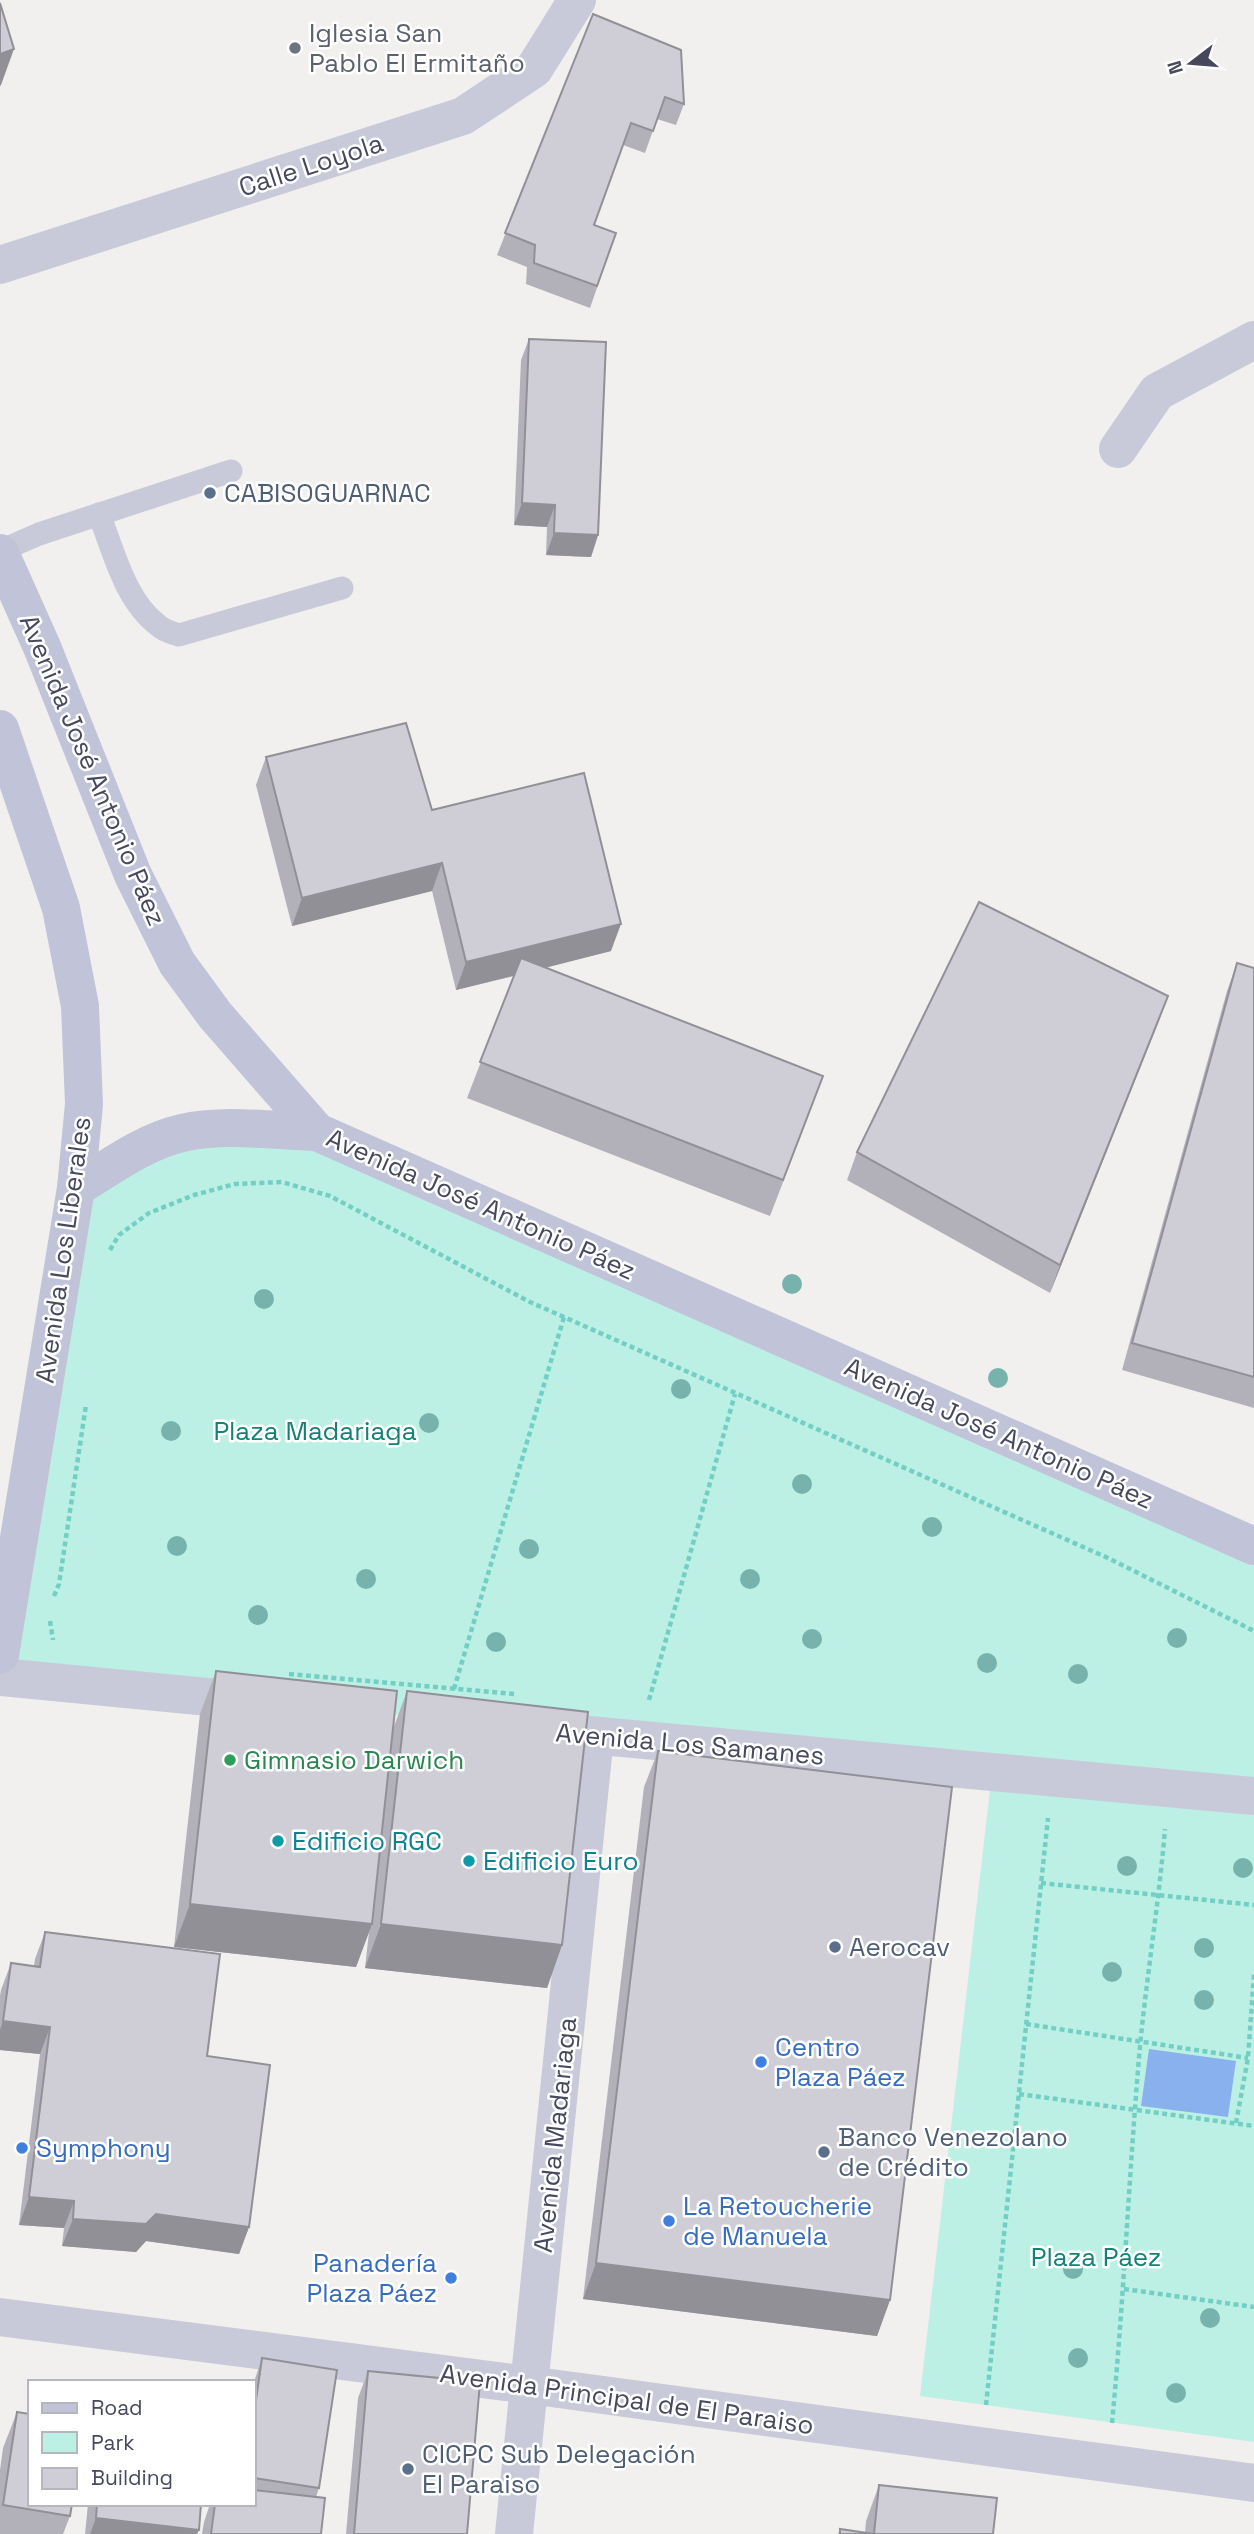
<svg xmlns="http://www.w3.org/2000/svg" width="1254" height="2534" viewBox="0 0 1254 2534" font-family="'Space Grotesk',sans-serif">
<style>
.green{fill:#bcf0e4}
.water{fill:#88b1ee}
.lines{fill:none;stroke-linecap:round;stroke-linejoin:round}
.path{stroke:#73cfc5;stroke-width:4.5;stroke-dasharray:5 3.5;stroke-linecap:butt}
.lane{stroke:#c8cad9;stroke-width:23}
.street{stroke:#c8cad9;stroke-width:38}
.secondary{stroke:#c1c3d8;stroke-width:38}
.tree{fill:#77b3ac}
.wall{fill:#b2b1b9}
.shaded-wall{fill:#919096}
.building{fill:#cfced7;stroke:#919096;stroke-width:2}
.worship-dot{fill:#6b7280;stroke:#fff;stroke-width:2.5}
.service-dot{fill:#5c6f8a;stroke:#fff;stroke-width:2.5}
.leisure-dot{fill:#2e9e5b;stroke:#fff;stroke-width:2.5}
.culture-dot{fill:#0f9aa8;stroke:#fff;stroke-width:2.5}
.shop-dot{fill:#3f7fe0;stroke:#fff;stroke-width:2.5}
.labels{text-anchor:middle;stroke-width:5;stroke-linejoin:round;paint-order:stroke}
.worship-label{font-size:26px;fill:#5b616d;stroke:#fff;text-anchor:start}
.street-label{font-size:26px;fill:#46495d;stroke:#fff}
.service-label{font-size:26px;fill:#4e5e75;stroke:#fff;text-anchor:start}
.park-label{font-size:26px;fill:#148175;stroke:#fff}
.leisure-label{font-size:26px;fill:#27864d;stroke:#fff;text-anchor:start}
.culture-label{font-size:26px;fill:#0d838f;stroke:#fff;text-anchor:start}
.shop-label{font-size:26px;fill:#366cbe;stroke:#fff;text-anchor:start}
</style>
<rect width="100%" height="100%" fill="#f1f0ef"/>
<!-- green -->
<polygon class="green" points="317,1132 1254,1546 1254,2442 920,2396 992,1772 1043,1776 0,1677 76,1188 181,1133"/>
<!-- water -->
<polygon class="water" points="1149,2049 1236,2061 1228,2117 1141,2106"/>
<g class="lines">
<!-- path -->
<g class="path">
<polyline points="110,1250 119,1235 149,1213 194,1195 235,1184 282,1182 330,1196 530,1302 1108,1558 1254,1631"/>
<polyline points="54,1596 59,1584 86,1405"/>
<polyline points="50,1621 53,1640"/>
<polyline points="289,1674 514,1694"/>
<polyline points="454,1689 564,1317"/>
<polyline points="649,1700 735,1394"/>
<polyline points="1041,1883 1254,1905"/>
<polyline points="1026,2024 1248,2058"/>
<polyline points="1019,2094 1254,2126"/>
<polyline points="1236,2123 1248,2058 1254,1974"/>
<polyline points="1124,2289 1254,2307"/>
<polyline points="986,2405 1048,1818"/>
<path d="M1112,2423C1124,2298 1129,2172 1140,2046C1147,1974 1159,1902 1165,1829"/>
</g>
<!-- lane -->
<g class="lane">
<path d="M99,514C114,552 125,601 159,626C164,631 173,633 179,635L342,588"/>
<polyline points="0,551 39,534 231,471"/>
</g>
<!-- street -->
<g class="street">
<polyline points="0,265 463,116 534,69 577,0"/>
<polyline points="1118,449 1157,392 1254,340"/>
<polyline points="0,1677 259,1702"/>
<polyline points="535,1730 1254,1796"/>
<polyline points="0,2317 529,2385 1254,2483"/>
<polyline points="514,2534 595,1736"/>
</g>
<!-- secondary -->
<g class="secondary">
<polyline points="0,553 42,647 133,875 177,963 215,1015 317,1132 1254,1546"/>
<polyline points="0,729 61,908 80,1006 84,1104 76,1188 0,1655"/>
<path d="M76,1188C109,1168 143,1142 182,1133C225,1123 274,1131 317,1132"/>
</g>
</g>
<!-- trees -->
<g class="tree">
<circle cx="792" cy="1284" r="10"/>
<circle cx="264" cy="1299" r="10"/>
<circle cx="998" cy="1378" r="10"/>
<circle cx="681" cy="1389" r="10"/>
<circle cx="429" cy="1423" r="10"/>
<circle cx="171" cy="1431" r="10"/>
<circle cx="802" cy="1484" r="10"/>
<circle cx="932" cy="1527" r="10"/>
<circle cx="177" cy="1546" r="10"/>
<circle cx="529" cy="1549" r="10"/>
<circle cx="366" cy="1579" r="10"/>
<circle cx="750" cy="1579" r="10"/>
<circle cx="258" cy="1615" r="10"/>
<circle cx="1177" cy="1638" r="10"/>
<circle cx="812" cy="1639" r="10"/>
<circle cx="496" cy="1642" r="10"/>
<circle cx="987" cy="1663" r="10"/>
<circle cx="1078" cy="1674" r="10"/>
<circle cx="1127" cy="1866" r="10"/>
<circle cx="1243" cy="1868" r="10"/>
<circle cx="1204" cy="1948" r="10"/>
<circle cx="1112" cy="1972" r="10"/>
<circle cx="1204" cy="2000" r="10"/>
<circle cx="1073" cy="2269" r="10"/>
<circle cx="1210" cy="2318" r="10"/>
<circle cx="1078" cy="2358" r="10"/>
<circle cx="1176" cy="2393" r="10"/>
</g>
<!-- wall -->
<g class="wall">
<polygon points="593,14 684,104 676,125 657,119 645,153 623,145 594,225 616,233 590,308 526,284 527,267 497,255"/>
<polygon points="529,339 598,535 591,557 546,555 547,527 514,525 521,360"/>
<polygon points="266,757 432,810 611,951 545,968 810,1112 770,1216 467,1098 514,976 456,990 432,891 292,926 256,785"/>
<polygon points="1237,963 1254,968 1254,1408 1122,1370 1227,991"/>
<polygon points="1168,996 1158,1023 1050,1293 847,1180 857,1152"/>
<polygon points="216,1671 393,1729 407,1691 562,1945 547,1988 365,1968 369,1932 356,1967 174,1947 200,1714"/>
<polygon points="658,1751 890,2300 877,2336 583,2299 644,1787"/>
<polygon points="45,1932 207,2056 249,2227 239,2254 146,2241 136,2252 62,2246 64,2228 19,2225 40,2054 0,2050 0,1996 1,1990 11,1963 34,1966 35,1959"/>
<polygon points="262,2358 319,2488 316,2497 321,2534 202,2534 204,2522 210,2504 254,2504 254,2382"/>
<polygon points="368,2371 467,2534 346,2534 358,2398"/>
<polygon points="17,2412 70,2516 63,2534 0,2534 0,2470 3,2448"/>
<polygon points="879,2485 993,2534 838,2534 840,2529 865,2533 866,2521"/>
<polygon points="88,2504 201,2504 199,2530 197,2534 85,2534"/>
</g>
<!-- shaded-wall -->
<g class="shaded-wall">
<polygon points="14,49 1,85 0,86 0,54"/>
<polygon points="522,503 555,505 547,527 514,525"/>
<polygon points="554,533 598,535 591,557 546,555"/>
<polygon points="442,863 432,891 292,926 302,898"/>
<polygon points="621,924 611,951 456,990 466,962"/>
<polygon points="1168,996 1158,1023 1050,1293 1060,1265"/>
<polygon points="190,1904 372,1924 356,1967 174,1947"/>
<polygon points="381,1924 562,1945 547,1988 365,1968"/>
<polygon points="3,2021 50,2027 40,2054 0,2050 0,2030"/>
<polygon points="29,2197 74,2201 64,2228 19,2225"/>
<polygon points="156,2214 249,2227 239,2254 146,2241 136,2252 62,2246 73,2219"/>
<polygon points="596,2263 890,2300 877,2336 583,2299"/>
<polygon points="96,2518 199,2530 197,2534 90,2534"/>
</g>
<!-- building -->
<g class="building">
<polygon points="0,3 14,49 0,54"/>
<polygon points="593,14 681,50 684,104 665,97 653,131 631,123 594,225 616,233 597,286 534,263 535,245 505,233"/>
<polygon points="529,339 606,342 598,535 554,533 555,505 522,503"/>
<polygon points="406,723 432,810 584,773 621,924 466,962 442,863 302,898 266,757"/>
<polygon points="979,902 1168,996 1060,1265 857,1152"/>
<polygon points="521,958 823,1076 783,1180 480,1062"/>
<polygon points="1237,963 1254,968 1254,1377 1132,1343"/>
<polygon points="216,1671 397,1691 372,1924 190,1904"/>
<polygon points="407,1691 588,1712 562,1945 381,1924"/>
<polygon points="658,1751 952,1787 890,2300 596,2263"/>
<polygon points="45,1932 220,1954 207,2056 270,2065 249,2227 156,2214 146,2224 73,2219 74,2201 29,2197 50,2027 3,2021 11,1963 40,1967"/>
<polygon points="262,2358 337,2370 319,2488 254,2478 254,2414"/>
<polygon points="368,2371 480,2382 467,2534 354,2534"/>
<polygon points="17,2412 30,2414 30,2504 72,2504 70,2516 3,2505"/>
<polygon points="879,2485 997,2498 993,2534 840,2534 840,2529 874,2534"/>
<polygon points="254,2490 325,2498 321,2534 211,2534 215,2504 254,2504"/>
<polygon points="97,2504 201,2504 199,2530 96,2518"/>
</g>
<!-- markers -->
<circle class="worship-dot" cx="295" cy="48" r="7"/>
<g class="service-dot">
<circle cx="210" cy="493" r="7"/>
<circle cx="835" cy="1947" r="7"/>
<circle cx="824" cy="2152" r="7"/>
<circle cx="408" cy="2469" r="7"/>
</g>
<circle class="leisure-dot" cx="230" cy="1760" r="7"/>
<g class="culture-dot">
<circle cx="278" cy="1841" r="7"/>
<circle cx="469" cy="1861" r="7"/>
</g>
<g class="shop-dot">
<circle cx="761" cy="2062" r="7"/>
<circle cx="22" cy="2148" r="7"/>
<circle cx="669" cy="2221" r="7"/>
<circle cx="451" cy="2278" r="7"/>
</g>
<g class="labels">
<!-- worship labels -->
<g class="worship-label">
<text x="309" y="42">Iglesia San<tspan x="309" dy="30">Pablo El Ermitaño</tspan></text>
</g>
<!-- street labels -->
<g class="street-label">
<text transform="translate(311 165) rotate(-18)" y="9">Calle Loyola</text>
<text transform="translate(93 770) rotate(67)" y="9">Avenida José Antonio Páez</text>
<text transform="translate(481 1204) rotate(24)" y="9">Avenida José Antonio Páez</text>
<text transform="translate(63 1250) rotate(-82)" y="9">Avenida Los Liberales</text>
<text transform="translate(999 1433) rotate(24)" y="9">Avenida José Antonio Páez</text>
<text transform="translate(690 1744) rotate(5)" y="9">Avenida Los Samanes</text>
<text transform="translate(555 2135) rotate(-84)" y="9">Avenida Madariaga</text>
<text transform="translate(627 2399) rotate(8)" y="9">Avenida Principal de El Paraiso</text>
</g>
<!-- service labels -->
<g class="service-label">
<text x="224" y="502">CABISOGUARNAC</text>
<text x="849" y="1956">Aerocav</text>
<text x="838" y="2146">Banco Venezolano<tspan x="838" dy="30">de Crédito</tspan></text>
<text x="422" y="2463">CICPC Sub Delegación<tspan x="422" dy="30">El Paraiso</tspan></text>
</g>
<!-- park labels -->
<g class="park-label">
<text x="315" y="1440">Plaza Madariaga</text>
<text x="1096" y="2266">Plaza Páez</text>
</g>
<!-- leisure labels -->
<g class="leisure-label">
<text x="244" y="1769">Gimnasio Darwich</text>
</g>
<!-- culture labels -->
<g class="culture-label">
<text x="292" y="1850">Edificio RGC</text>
<text x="483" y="1870">Edificio Euro</text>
</g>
<!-- shop labels -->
<g class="shop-label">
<text x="775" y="2056">Centro<tspan x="775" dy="30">Plaza Páez</tspan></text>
<text x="36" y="2157">Symphony</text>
<text x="683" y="2215">La Retoucherie<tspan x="683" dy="30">de Manuela</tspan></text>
<text x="437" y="2272" text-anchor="end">Panadería<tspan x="437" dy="30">Plaza Páez</tspan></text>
</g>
</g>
<!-- legend -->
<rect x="28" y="2380" width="228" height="126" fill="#ffffff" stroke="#b5b6be" stroke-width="2"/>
<rect x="42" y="2403" width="35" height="10" fill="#c1c3d8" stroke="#b5b6be" stroke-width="2"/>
<text x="91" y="2415" font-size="21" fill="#46495d">Road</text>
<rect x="42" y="2432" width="35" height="21" fill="#bcf0e4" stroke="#b5b6be" stroke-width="2"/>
<text x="91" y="2450" font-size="21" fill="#46495d">Park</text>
<rect x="42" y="2468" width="35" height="21" fill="#cfced7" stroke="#b5b6be" stroke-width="2"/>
<text x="91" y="2485" font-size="21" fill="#46495d">Building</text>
<!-- north arrow -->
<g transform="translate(1191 63) rotate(254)" stroke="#ffffff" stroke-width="5" paint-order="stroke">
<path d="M0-5L12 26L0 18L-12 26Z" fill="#46495d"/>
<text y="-10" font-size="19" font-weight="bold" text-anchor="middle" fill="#46495d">N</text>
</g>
</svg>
